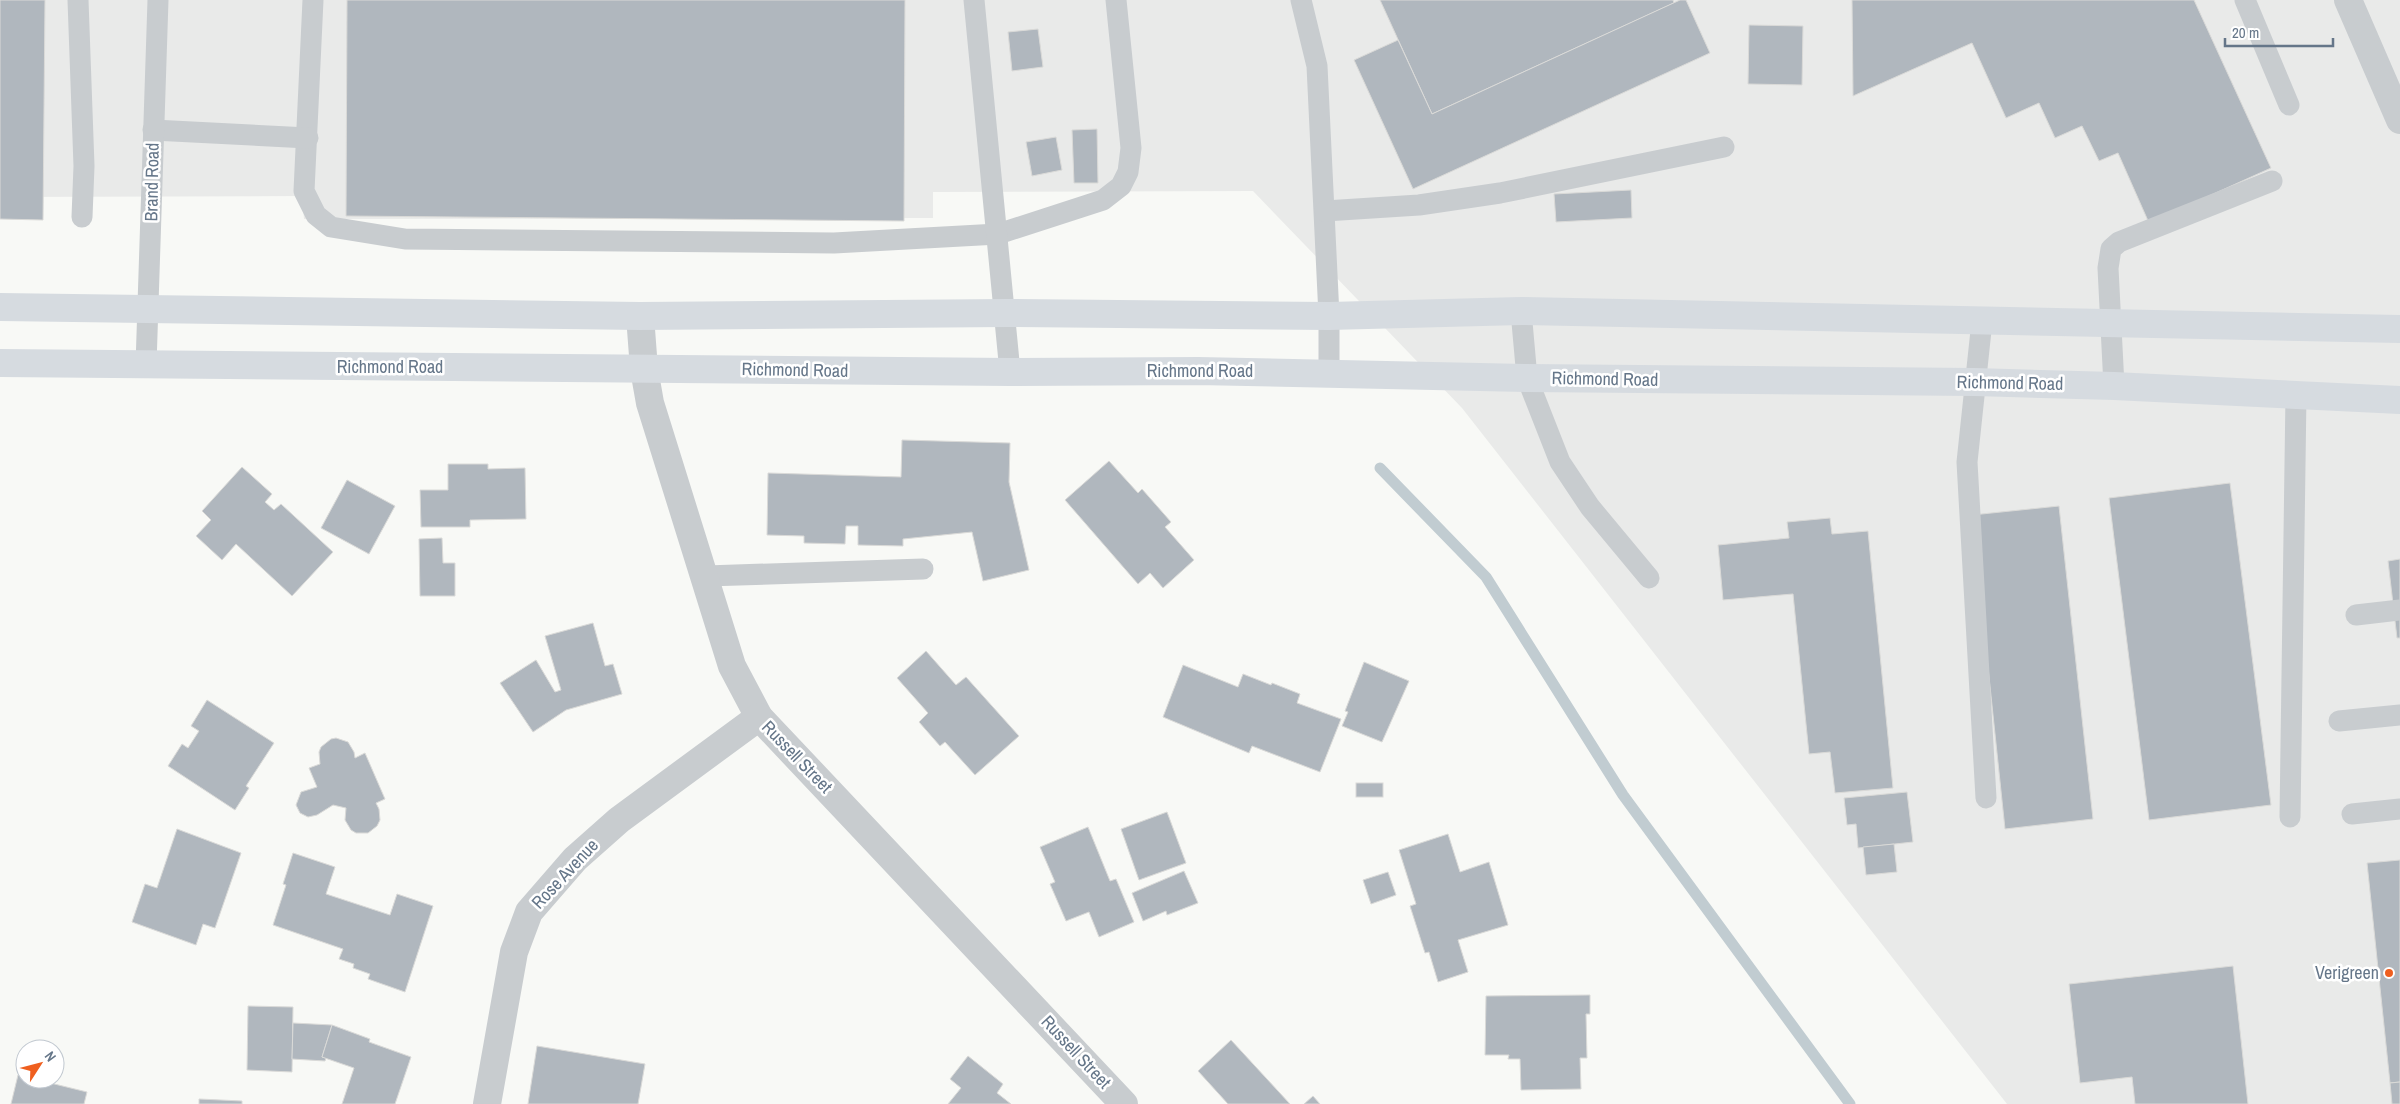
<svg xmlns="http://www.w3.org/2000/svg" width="2400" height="1104" viewBox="0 0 2400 1104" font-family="'Archivo Narrow',sans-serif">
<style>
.built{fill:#e9eae9}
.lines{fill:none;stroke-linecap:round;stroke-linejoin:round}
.stream{stroke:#c1ccd1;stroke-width:11}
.building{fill:#b0b7be;stroke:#dadad8}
.service{stroke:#c8cccf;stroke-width:21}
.minor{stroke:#c8cccf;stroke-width:28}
.tertiary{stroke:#c8cccf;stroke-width:28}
.trunk{stroke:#d6dbe0;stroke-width:28}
.poi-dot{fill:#ef5f1f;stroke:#fff;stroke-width:2}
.labels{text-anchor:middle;stroke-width:5;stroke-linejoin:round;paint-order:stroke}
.street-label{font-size:18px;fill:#657689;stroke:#fff}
.poi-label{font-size:18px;fill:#657689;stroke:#fff;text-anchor:end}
</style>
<rect width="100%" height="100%" fill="#f8f9f6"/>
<!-- built -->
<polygon class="built" points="0,0 2400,0 2400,1104 2007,1104 1462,408 1253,191 933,192 933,218 304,219 302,196 0,197"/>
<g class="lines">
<!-- stream -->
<polyline class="stream" points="1380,468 1486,577 1623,795 1850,1104"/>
</g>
<!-- building -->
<g class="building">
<polygon points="0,0 45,0 43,220 0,219"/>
<polygon points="347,0 905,0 904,221 346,216"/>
<polygon points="1380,0 1673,0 1674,3 1432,114"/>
<polygon points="1680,0 1686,0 1710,53 1413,189 1354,60 1398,40 1432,114"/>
<polygon points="1852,0 2194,0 2271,168 2149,223 2118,153 2099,161 2082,126 2055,138 2039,103 2006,118 1972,43 1853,96"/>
<polygon points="1749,25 1803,26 1802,85 1748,84"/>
<polygon points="1038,29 1043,67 1012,71 1008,32"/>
<polygon points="1097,129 1098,183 1074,183 1072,130"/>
<polygon points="1056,137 1062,170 1032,176 1026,142"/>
<polygon points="1631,190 1632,218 1556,222 1554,194"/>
<polygon points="902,440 1010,443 1009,482 1029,570 983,581 972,532 903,539 903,546 858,545 858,526 846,526 845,544 804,543 804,536 767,535 768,473 901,477"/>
<polygon points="1109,461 1138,493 1142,489 1171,522 1165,527 1194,560 1163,588 1150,573 1138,584 1065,500"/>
<polygon points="448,464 488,464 488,469 525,468 526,519 470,520 470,527 421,527 420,490 448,490"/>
<polygon points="242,467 272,494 265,502 274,510 281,504 333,552 292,596 236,544 222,560 196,536 211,520 202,511"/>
<polygon points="347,480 395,506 369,554 321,528"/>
<polygon points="2230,483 2271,805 2149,820 2109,498"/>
<polygon points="2059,506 2093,819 2005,829 1972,515"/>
<polygon points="1830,518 1832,534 1868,531 1893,788 1835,793 1830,752 1809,754 1793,594 1723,600 1718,545 1789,538 1787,522"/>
<polygon points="442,538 443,563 455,563 455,596 420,596 419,539"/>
<polygon points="2400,559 2400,638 2397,638 2388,561"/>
<polygon points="593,623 605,666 613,664 622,694 566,710 533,732 500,683 536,660 555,692 561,690 545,636"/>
<polygon points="926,651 956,685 966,677 1019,736 975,775 945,742 940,746 919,722 928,713 897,678"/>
<polygon points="1364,662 1409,681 1382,742 1342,726 1348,712 1345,711"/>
<polygon points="1183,665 1238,687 1243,674 1271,685 1272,683 1300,694 1297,703 1341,719 1320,772 1252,746 1249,753 1163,717"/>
<polygon points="207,700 274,743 246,786 249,788 235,810 168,766 182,744 188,748 199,731 191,726"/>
<polygon points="336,738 348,742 354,752 355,758 365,753 385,799 376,803 379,809 380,820 377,826 368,833 356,833 351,830 345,820 346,808 333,805 317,815 308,817 300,813 296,805 301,792 317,787 309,768 320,764 319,752 321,747 331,739"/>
<rect x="1356" y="783" width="27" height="14"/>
<polygon points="1907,792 1913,842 1858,848 1856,824 1847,825 1844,798"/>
<polygon points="1167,812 1186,863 1139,880 1121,829"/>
<polygon points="1088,827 1110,881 1116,879 1134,922 1099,937 1089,912 1066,921 1050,884 1055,882 1040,847"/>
<polygon points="177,829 241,853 215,928 203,924 196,945 132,922 145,884 157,888"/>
<polygon points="1448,834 1460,872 1489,862 1508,925 1458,940 1468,972 1438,982 1429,952 1425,953 1410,906 1416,904 1399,850"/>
<polygon points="1894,844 1897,872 1866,875 1863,847"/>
<polygon points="293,853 335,867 326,894 390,915 397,894 433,906 405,992 368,979 370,974 353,968 354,964 339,959 343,949 273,925 286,885 283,884"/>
<polygon points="2400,860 2400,1082 2390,1083 2367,863"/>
<polygon points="1184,871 1198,903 1167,915 1166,911 1143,921 1132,893"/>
<polygon points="1388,872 1396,895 1371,904 1363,880"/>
<polygon points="2233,966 2248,1104 2135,1104 2132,1077 2080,1083 2069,984"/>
<polygon points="1590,995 1590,1014 1586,1014 1587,1058 1580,1058 1581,1089 1521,1090 1520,1059 1508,1059 1509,1055 1485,1055 1486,996"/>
<polygon points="248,1006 293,1007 292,1072 247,1070"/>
<polygon points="293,1023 332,1025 322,1057 326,1058 325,1061 292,1059"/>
<polygon points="332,1025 370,1039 369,1042 411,1057 395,1104 342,1104 354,1068 322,1057"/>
<polygon points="1231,1040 1290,1104 1228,1104 1198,1071"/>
<polygon points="537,1046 645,1064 638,1104 528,1104"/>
<polygon points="968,1056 1003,1084 997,1093 1011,1104 948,1104 961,1088 950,1079"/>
<polygon points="18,1075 25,1077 25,1079 34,1079 87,1092 84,1104 11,1104"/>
<polygon points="2400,1082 2400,1104 2392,1104 2390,1083"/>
<polygon points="1313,1096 1320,1104 1304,1104"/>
<polygon points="199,1099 242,1101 242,1104 199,1104"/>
</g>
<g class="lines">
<!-- service -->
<g class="service">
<polyline points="78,0 84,166 82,217"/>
<polyline points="313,0 304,191 316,215 331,227 405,239 834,243 998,234 1103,200 1121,186 1128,172 1131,148 1116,0"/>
<polyline points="974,0 1010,372"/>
<polyline points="1301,0 1317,66 1329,316 1329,373"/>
<polyline points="2245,0 2289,105"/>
<polyline points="153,130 308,138"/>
<polyline points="1325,211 1419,205 1500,193 1724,147"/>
<polyline points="1521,311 1527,378 1560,462 1590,507 1649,578"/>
<polyline points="1982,321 1967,462 1986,798"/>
<polyline points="146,365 158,0"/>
<polyline points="2114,386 2108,268 2111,249 2119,242 2272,181"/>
<polyline points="706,576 923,569"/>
<polyline points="2356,615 2400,610"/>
<polyline points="2339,721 2400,715"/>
<polyline points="2352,814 2400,809"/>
<polyline points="2290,817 2296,394"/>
</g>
<!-- minor -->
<g class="minor">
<polyline points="640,316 644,369 650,403 732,666 759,717 1124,1104"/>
<polyline points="487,1104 514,952 529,912 575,859 619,820 759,717"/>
</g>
<!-- tertiary -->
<polyline class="tertiary" points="2348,0 2400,120"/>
<!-- trunk -->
<g class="trunk">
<polyline points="0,307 640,316 1006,313 1329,316 1521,311 2400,329"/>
<polyline points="0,363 1010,372 1198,371 1527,378 1974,382 2114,386 2400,400"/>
</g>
</g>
<!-- markers -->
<circle class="poi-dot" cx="2389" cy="973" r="5"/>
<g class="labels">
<!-- street labels -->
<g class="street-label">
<text transform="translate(152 182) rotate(-89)" y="6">Brand Road</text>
<text x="390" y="373">Richmond Road</text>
<text transform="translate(795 370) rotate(1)" y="6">Richmond Road</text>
<text x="1200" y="377">Richmond Road</text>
<text transform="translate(1605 379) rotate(1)" y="6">Richmond Road</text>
<text transform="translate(2010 383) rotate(1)" y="6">Richmond Road</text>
<text transform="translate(797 757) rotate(46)" y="6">Russell Street</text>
<text transform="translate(565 874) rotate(-47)" y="6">Rose Avenue</text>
<text transform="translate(1076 1052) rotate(47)" y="6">Russell Street</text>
</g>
<!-- poi labels -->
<g class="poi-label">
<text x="2379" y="979">Verigreen</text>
</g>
</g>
<!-- north arrow -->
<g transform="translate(40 1064) rotate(54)"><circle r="24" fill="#ffffff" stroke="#c1c8d0"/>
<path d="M0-4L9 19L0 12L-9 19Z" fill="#ef5f1f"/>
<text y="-8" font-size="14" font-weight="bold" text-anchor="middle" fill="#657689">N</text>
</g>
<!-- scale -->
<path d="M2225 38v8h108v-8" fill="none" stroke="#657689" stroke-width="2.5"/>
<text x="2232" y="38" font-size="15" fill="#657689" stroke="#ffffff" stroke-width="4" paint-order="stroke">20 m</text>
</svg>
